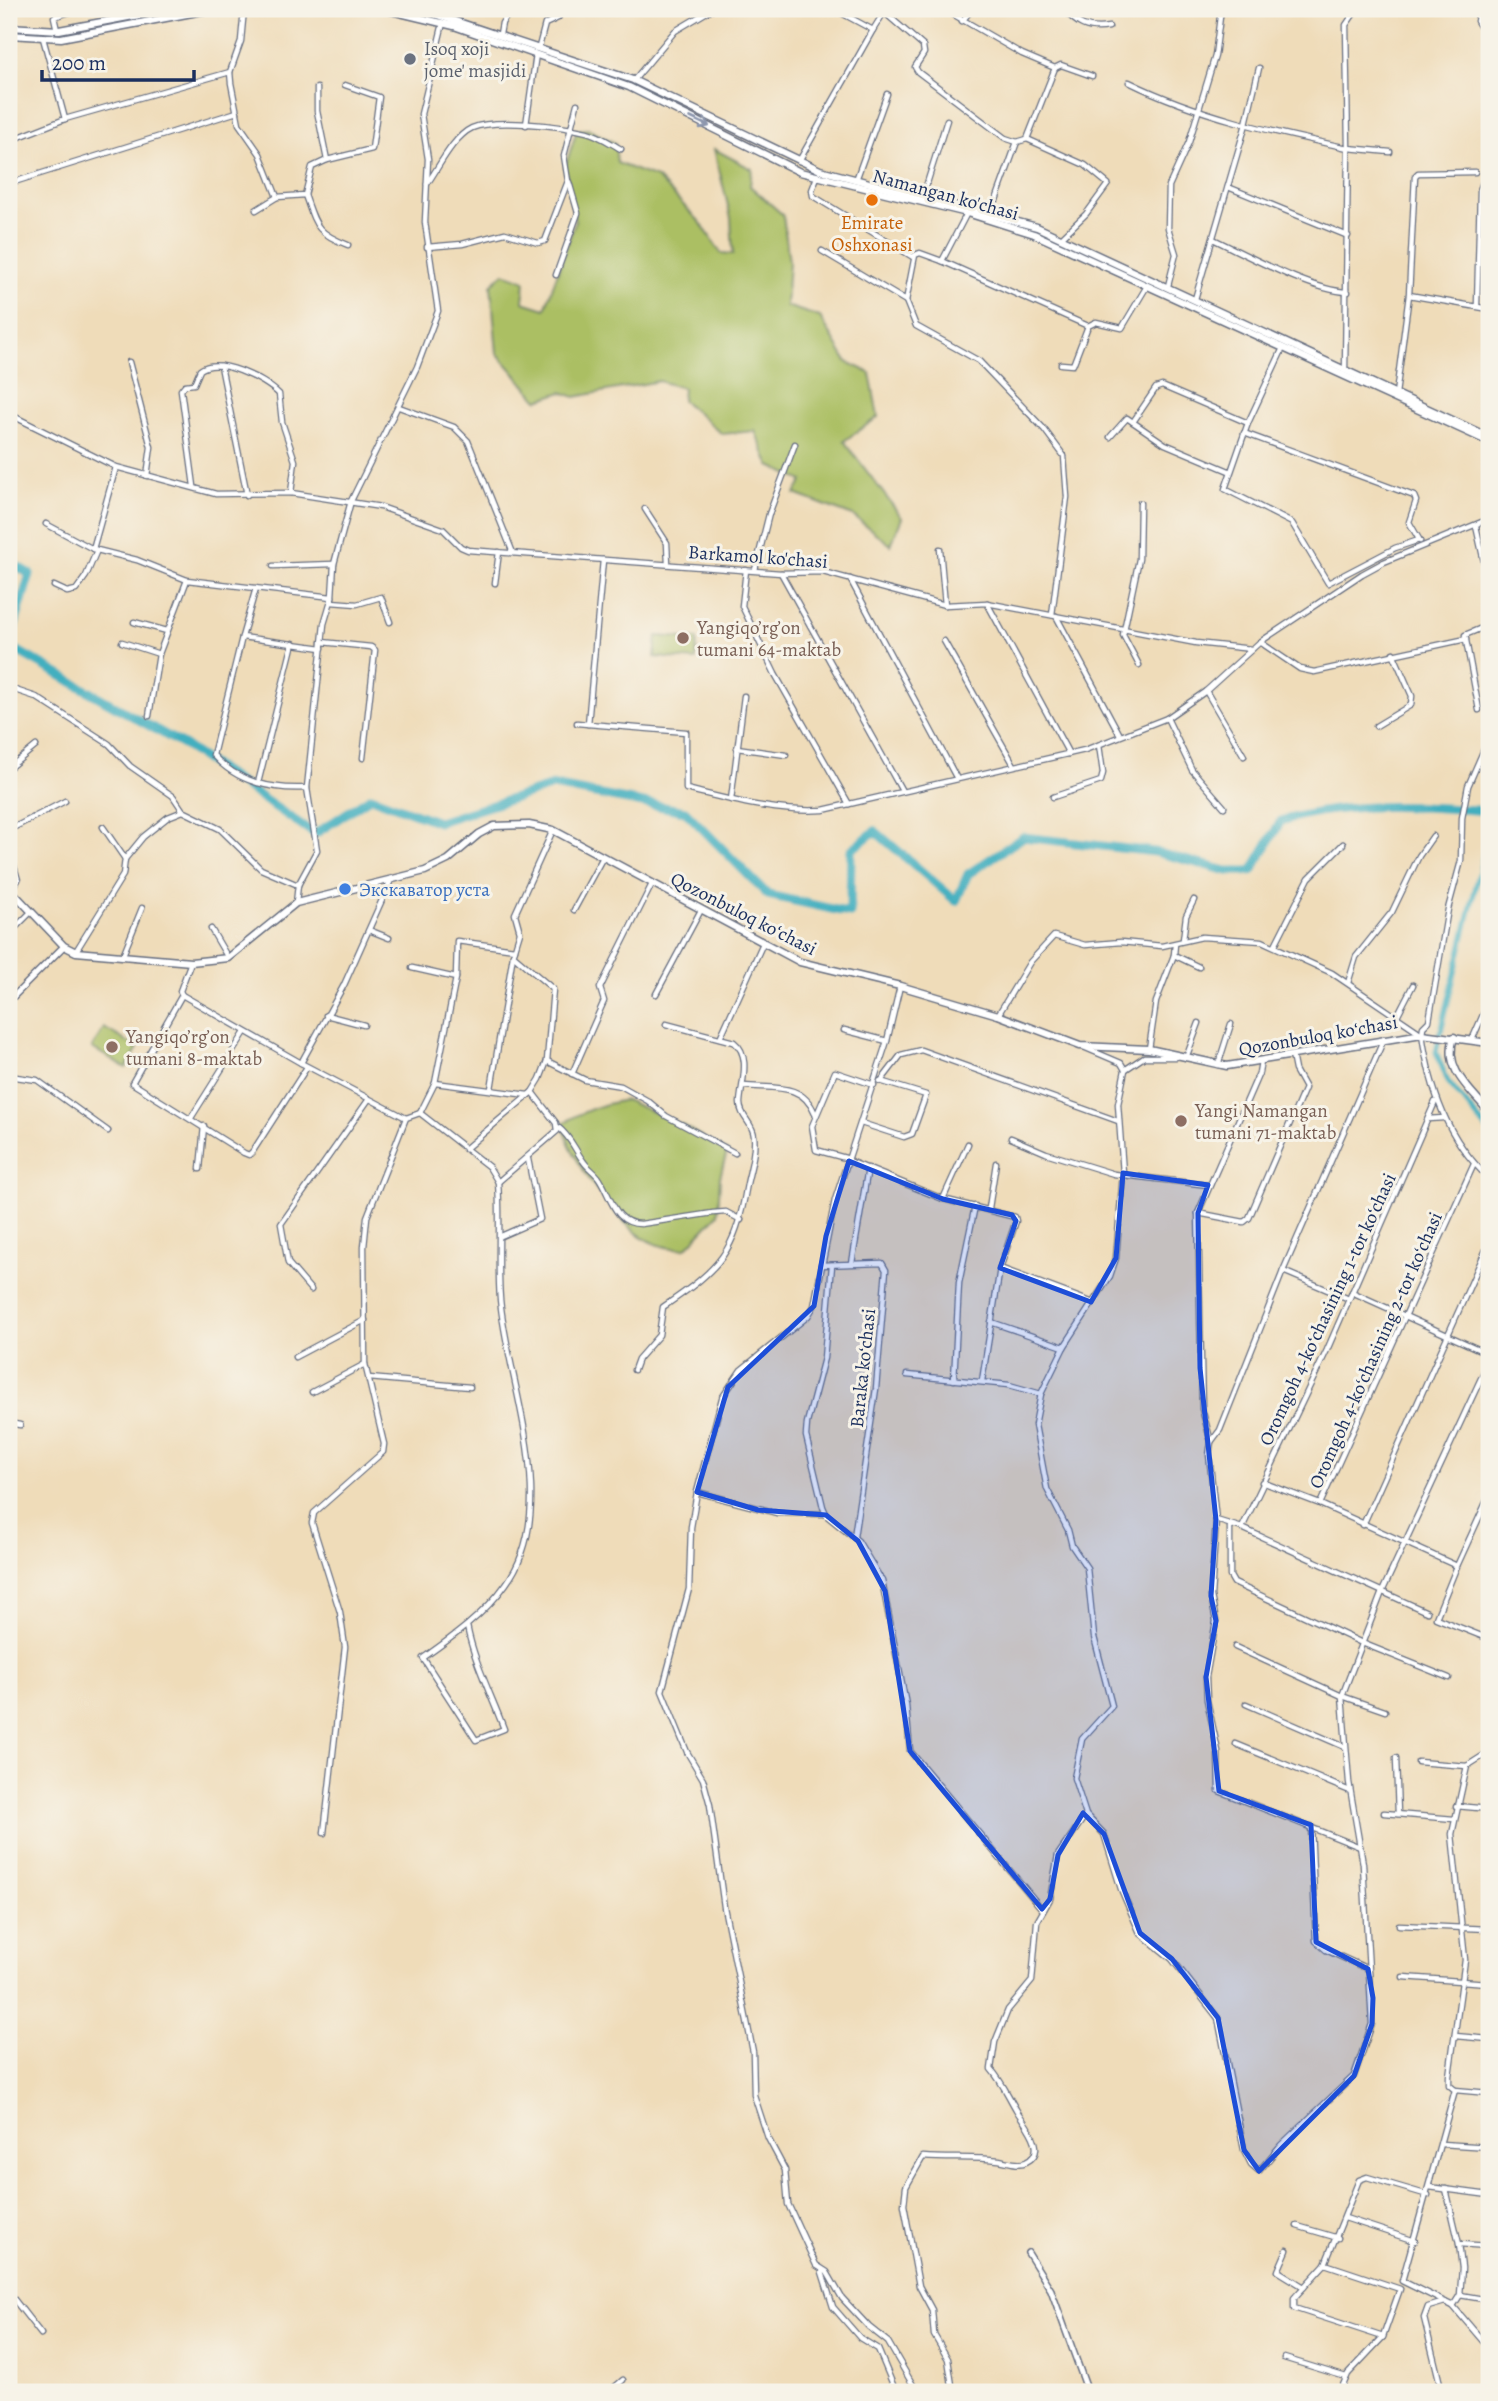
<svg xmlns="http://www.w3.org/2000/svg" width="1498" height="2401" viewBox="0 0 1498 2401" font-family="Alegreya,serif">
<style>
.green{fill:#abbf63;stroke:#637760;stroke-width:2}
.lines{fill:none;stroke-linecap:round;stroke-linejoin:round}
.stream{stroke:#42afbf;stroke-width:2}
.canal{stroke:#42afbf;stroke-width:5}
.river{stroke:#42afbf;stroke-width:9}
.minor-casing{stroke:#656c7e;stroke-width:7}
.tertiary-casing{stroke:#656c7e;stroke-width:8}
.secondary-casing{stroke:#656c7e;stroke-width:9}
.primary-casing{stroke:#656c7e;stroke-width:9}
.minor{stroke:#fff;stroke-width:4.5}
.tertiary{stroke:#fff;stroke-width:5}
.secondary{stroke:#fff;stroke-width:6}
.primary{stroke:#fff;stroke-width:6}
.oneway{stroke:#8d97ae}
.marked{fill:#1d4ed8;fill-opacity:0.2;stroke:#1d4ed8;stroke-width:5;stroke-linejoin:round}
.worship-dot{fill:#6b7280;stroke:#f7f3e8;stroke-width:2.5}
.food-dot{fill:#e8710a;stroke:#f7f3e8;stroke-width:2.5}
.education-dot{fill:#8d6e63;stroke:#f7f3e8;stroke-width:2.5}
.shop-dot{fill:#3f7fe0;stroke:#f7f3e8;stroke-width:2.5}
.labels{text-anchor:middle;stroke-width:6;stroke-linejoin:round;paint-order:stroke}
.worship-label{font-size:19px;fill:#5b616d;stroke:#f7f3e8;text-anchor:start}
.street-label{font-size:19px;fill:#1b2f5e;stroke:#f7f3e8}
.food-label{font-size:19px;fill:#c56008;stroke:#f7f3e8}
.education-label{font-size:19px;fill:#785e54;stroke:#f7f3e8;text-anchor:start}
.shop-label{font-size:19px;fill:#366cbe;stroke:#f7f3e8;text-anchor:start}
</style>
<rect width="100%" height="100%" fill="#f7f3e8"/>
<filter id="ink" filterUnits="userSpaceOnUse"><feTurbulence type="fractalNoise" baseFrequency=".0143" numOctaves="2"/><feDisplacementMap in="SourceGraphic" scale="14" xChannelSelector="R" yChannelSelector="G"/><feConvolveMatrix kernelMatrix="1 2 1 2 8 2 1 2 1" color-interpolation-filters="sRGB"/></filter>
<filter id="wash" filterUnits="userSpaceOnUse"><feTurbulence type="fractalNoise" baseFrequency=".00686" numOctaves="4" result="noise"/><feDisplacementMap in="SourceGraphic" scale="28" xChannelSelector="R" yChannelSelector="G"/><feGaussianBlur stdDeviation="1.57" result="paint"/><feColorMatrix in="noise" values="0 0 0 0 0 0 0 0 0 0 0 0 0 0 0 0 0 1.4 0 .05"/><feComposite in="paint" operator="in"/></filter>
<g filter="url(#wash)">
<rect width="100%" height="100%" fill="#efdcb9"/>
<!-- green -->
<g class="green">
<polygon points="588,129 615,143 617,163 657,178 700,222 721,253 733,254 731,218 714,149 752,169 750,186 783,215 789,262 786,306 820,317 847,362 870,373 878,417 844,441 902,518 891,545 853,516 795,494 803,481 770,466 755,431 722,434 682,400 683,388 659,381 575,397 562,392 538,400 497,353 491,285 504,273 525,281 523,302 545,309 575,222 565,167 577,130"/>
<polygon points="657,636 697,639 696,660 655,657"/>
<polygon points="104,1028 138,1048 126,1068 92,1048"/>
<path d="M625,1100L684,1126L727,1152L720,1177L718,1214L686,1248C673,1249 661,1247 649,1241C618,1225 568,1158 563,1123C583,1111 602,1104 625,1100Z"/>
</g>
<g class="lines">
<!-- stream -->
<polyline class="stream" points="9,188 13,210 9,216"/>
<!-- canal -->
<polyline class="canal" points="1484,852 1436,1052 1448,1082 1489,1132"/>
<!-- river -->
<g class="river">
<polyline points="9,562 30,574 9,644"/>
<path d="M9,646L185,746L315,834L371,797L438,822L553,786L685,811L768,895L850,913L851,850L875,831L956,901L968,874L1023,837L1155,852L1227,871H1252L1281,821C1347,801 1421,806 1489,811"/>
</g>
</g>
</g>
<g filter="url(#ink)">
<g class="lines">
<defs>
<g id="minor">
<polyline points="244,9 241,41 230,72 231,83 239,124 260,154 277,197 305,195 312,167 327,160 372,149 379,97 345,85"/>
<polyline points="770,9 800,9"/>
<polyline points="944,9 1022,54 1055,68 1027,139 1085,165 1108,184 1086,214 1061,238"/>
<path d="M1063,9C1077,24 1087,31 1109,27"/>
<polyline points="1357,9 1346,25 1348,148 1390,152"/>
<polyline points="1480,9 1477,21 1489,41"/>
<polyline points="884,12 923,46 924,53 915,67 918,72 1005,138 1017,142 1027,139"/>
<polyline points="962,21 972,9"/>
<polyline points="57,30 54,17 79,9"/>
<polyline points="873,30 886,9"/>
<polyline points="500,34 502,23 512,9"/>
<polyline points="43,38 65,119"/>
<polyline points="539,47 545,24 558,18 563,9"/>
<polyline points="1055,68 1061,65 1092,76"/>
<polyline points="634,80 675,31 712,9"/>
<path d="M1129,82C1198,116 1273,132 1348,148L1345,371"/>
<polyline points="317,88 317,111 327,160"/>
<polyline points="526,125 536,54"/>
<polyline points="9,141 65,119 230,72"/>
<polyline points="799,161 873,30 834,9"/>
<polyline points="817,177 812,190 813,196 913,257"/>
<polyline points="9,180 14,182 237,112"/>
<polyline points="856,180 887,94"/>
<path d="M427,184C439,167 453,137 472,128C495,118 562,126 587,132C599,135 610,143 621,149"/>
<polyline points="1228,187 1348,236"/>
<path d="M305,195C316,226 316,233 348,245"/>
<polyline points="923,196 947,120"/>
<polyline points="256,210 277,197"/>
<polyline points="967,213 942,261 920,253 915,255 906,301 916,326 979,361 1044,429 1064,456 1067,497 1052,615"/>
<polyline points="991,214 1017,142"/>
<path d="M1213,239C1247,255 1312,291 1348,292"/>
<polyline points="427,247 462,244 505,233 538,243 545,241 568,181 564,156 577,104"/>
<polyline points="822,251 906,301"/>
<polyline points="942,261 1088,326 1073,365 1061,364"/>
<polyline points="556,275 578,213 569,182"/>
<polyline points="1168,286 1176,254 1168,228 1169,186 1189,142 1215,56 1221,9"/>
<polyline points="1409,295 1489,309"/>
<polyline points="1195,299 1246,124 1259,68"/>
<polyline points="1477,305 1480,190 1489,167"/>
<polyline points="1088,326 1096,322 1122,328 1147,286"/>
<polyline points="1283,348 1248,423 1225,489 1292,523 1328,583 1395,548 1419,540"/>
<polyline points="129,362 151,447 147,476"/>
<polyline points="221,366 247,495"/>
<polyline points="1396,394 1409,295 1415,176 1418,173 1475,172"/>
<polyline points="399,407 454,427 468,441 513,553"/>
<polyline points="9,414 116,467 216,494 291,493 381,507 443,529 461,547 468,550 781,573 823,572 945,605 987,603 1196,643 1252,649"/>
<polyline points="1133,422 1156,388 1162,386 1248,423"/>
<polyline points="1244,433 1414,496 1416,501 1409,522 1420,541"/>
<polyline points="1110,437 1127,418 1165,444 1229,471"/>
<path d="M194,486L181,390L185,385L194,384L200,370C219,356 264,379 279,394L282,422L295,461L291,493"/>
<polyline points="645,509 667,543 668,564"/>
<polyline points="46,524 93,549 116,467"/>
<polyline points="1476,526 1489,584"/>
<polyline points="93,549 137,560 187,580 332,597 334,564 351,501 417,367 438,311 425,222 428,159 421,114 443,23"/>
<polyline points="940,549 945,605"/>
<path d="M603,560L588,724L686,732V789C732,800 776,813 823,810L1085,750L1167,718L1206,691L1260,642L1362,574L1384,562L1489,519"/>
<polyline points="273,566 334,564"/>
<polyline points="746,570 742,606 775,674 849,804"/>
<polyline points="755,570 769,514 795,444"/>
<polyline points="781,573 902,791"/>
<polyline points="850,579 956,777"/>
<polyline points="495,583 499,552"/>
<polyline points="54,586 67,592 76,590 86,576 97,550"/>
<polyline points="256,588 242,637 322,648"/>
<polyline points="331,602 357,604 381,597 390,622"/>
<polyline points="987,603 1069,754"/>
<polyline points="1056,616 1120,735"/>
<polyline points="134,622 167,631"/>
<path d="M242,637L213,755C236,782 273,790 307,788"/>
<polyline points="944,641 1014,765"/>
<polyline points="122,642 159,654"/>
<polyline points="322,642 371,647 375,650 363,758"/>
<polyline points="1260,642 1300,669 1314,672 1466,639"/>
<polyline points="1139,665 1123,635 1139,559 1140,503"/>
<polyline points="9,688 36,697 109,744 130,766 173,796 183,811"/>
<polyline points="1206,691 1244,756"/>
<polyline points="1479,710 1465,635 1489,625"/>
<polyline points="149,716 159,654 187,580"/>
<polyline points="1167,718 1192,770 1224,807"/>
<polyline points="577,723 588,724"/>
<polyline points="1376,726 1411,705 1412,696 1393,653"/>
<path d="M1489,738L1468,786L1462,818L1461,861L1448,909L1429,1021L1423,1027L1422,1034C1430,1089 1447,1140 1489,1178"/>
<polyline points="737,748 786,755"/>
<polyline points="9,768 36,746"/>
<polyline points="258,783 293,643"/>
<polyline points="1053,797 1101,781 1103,773 1099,745"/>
<polyline points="731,800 744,696"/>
<polyline points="103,827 125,859"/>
<polyline points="9,830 65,801"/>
<polyline points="9,849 18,880 12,890"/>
<polyline points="298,885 317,850 307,788 324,624 332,597"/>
<polyline points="574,910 603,857"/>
<polyline points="211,929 228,958"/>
<polyline points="369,930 389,938"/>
<polyline points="9,934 31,912"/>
<polyline points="1183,940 1186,916 1194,900"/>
<polyline points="1275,945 1309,878 1343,844"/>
<polyline points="76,951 123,875 125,859 143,837 168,817 183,811 220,829 261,869 298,885 296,903"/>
<polyline points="123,955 142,908"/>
<polyline points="1174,955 1199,967"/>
<polyline points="191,962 180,991 182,995 301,1063 406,1118"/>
<polyline points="412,968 456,978"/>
<polyline points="1348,983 1356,957 1392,912 1419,856 1433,836"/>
<polyline points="900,986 887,1041 835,1200 814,1306 808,1316 741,1370 722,1398 697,1492 691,1527 689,1589 662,1691 687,1752 703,1779 710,1805 724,1907 753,2052 754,2095 768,2138 785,2170 788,2204 816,2265 827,2272 842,2298 869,2327 888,2342 917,2392"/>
<polyline points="656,994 701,910"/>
<polyline points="182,995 132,1083 244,1153 249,1155 253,1151 307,1067"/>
<polyline points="326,1015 364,1025"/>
<polyline points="998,1015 1030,962 1054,936 1085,945 1121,942 1162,946 1202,937 1262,941 1332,973 1422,1034"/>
<polyline points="1397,1016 1413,985"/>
<polyline points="844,1030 887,1041"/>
<polyline points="720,1038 763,943"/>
<polyline points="1472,1040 1489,1001"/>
<polyline points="1081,1046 1121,1063 1125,1070 1118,1104 1123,1173 1116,1258 1110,1276 1064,1347 1041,1394 1035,1425 1047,1489 1068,1530 1072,1546 1087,1568 1094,1637 1112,1706 1082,1739 1074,1778 1086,1815 1104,1834 1121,1889 1140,1933 1172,1959 1218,2018 1244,2150 1251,2164 1259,2171 1281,2145 1354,2076 1372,2024 1363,1864 1349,1782 1342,1696 1382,1592 1489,1361"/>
<polyline points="1149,1049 1156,1002 1174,955 1175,944"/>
<polyline points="1186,1058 1199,1023"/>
<polyline points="547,1061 585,1080 621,1086 648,1101 666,1116 735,1153"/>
<polyline points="301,1063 344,985 390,882"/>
<polyline points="1218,1065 1231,1024"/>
<polyline points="1126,1069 1144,1057 1176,1057"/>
<polyline points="572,1074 604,1001 600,988 652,884"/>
<polyline points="9,1076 37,1080 108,1131"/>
<polyline points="881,1081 901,1055 921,1050 1118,1121"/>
<polyline points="435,1083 528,1095"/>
<path d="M744,1086C773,1089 803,1082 815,1114"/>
<polyline points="491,1089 513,955 520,932 515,914 553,830"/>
<path d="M420,1113L489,1167L498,1182C501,1221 497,1261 500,1299C508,1385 562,1508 506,1584C485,1614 453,1637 423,1658L476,1740L504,1729C491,1694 474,1662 467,1626"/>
<polyline points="191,1118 245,1032"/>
<polyline points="1428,1119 1444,1118"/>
<polyline points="861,1123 904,1137 912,1134 926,1095 880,1081"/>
<path d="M558,1127C571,1137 574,1149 584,1162C588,1168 595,1172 599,1178C611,1196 614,1224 641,1224L713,1213L726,1212L741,1220"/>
<polyline points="1011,1138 1046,1153 1114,1174 1208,1185"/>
<polyline points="465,1149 532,1092 540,1079 547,1061 553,989 513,955"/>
<polyline points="849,1159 816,1150 812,1126 835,1072 874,1085"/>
<polyline points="849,1161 943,1199 1015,1217 1016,1221 1000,1268 982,1381"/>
<polyline points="1474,1164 1320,1504 1457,1566 1489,1496"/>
<polyline points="200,1169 204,1126"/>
<polyline points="498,1182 557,1131 556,1123 532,1092"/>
<polyline points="943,1199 968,1144"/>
<polyline points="989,1208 996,1163"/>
<polyline points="1198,1213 1244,1222 1249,1218 1305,1088 1295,1070 1292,1055"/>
<polyline points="501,1236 540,1219 528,1159"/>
<polyline points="852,1263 868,1168"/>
<polyline points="821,1265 882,1263 886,1270 876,1389 854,1537"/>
<polyline points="832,1265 824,1358 807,1423 806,1436 823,1507 827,1516 858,1541 882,1581 906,1705 910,1751 1042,1909"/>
<polyline points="1000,1268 1091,1302"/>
<polyline points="1283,1271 1349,1299"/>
<polyline points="311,1290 288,1263 281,1224 369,1099"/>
<polyline points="1352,1292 1489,1354"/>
<polyline points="991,1322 1064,1347"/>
<polyline points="295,1357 365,1320"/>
<path d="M634,1370L638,1359L659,1335L663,1307C720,1268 735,1254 747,1184C750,1169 756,1152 754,1136C753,1123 740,1117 740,1103C741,1084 752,1056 734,1042L666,1024"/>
<polyline points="907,1375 1009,1385 1041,1394"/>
<polyline points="369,1378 470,1387"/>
<polyline points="954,1380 959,1283 975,1206"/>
<polyline points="312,1392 365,1364"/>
<polyline points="9,1423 20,1425"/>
<polyline points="1211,1442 1202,1409 1198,1213 1259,1073 1261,1061"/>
<polyline points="1262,1482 1320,1504"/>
<polyline points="697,1492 777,1513 826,1514"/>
<polyline points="1216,1520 1242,1528 1427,1612"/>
<polyline points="1363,1525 1489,1243"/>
<polyline points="1230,1527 1230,1576 1234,1583 1362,1643 1449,1678"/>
<polyline points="1242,1528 1327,1350 1435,1102"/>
<polyline points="1457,1566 1436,1618 1484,1637 1489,1624"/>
<polyline points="1235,1647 1342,1696 1385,1711"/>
<polyline points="1246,1704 1345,1747"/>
<polyline points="1236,1744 1350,1791"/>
<polyline points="1489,1752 1467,1766 1452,1834 1465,1960 1449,2076 1449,2085 1455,2090 1402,2281 1453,2306 1487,2346 1489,2355"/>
<polyline points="1396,1758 1398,1814"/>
<polyline points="1418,1762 1467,1766"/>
<polyline points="1456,1806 1489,1809"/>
<polyline points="1384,1813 1454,1819"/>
<polyline points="1311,1826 1316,1941 1326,1950 1368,1969"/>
<polyline points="324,1833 345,1647 340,1612 312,1523 314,1513 383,1452 384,1444 365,1364 364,1247 367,1217 406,1118 420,1113 435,1083 456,978 457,941 515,949"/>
<polyline points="1360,1847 1219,1791 1218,1751 1207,1700 1206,1677 1216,1621 1211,1596 1216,1520 1209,1455 1211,1442 1220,1430 1283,1271 1384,1039"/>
<polyline points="1399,1925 1489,1929"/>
<polyline points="1403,1977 1489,1983"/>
<polyline points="1455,2036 1489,2039"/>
<polyline points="1455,2090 1489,2093"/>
<polyline points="1441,2144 1489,2147"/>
<polyline points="1429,2187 1489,2195"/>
<polyline points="1446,2189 1459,2244 1489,2246"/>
<polyline points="1345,2218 1415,2241"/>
<polyline points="1297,2226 1338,2238"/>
<polyline points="1459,2244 1462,2268 1460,2295"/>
<polyline points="1287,2250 1278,2271 1304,2287"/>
<polyline points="1325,2264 1294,2298 1294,2308 1383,2337"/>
<polyline points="822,2272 833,2307 860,2338 878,2349 896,2392"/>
<polyline points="9,2293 41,2334"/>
<polyline points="1453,2306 1460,2295 1489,2300"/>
<polyline points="1284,2358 1346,2377"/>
<polyline points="609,2392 623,2380"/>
<path d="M953,2392L948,2359L934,2335L932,2310L919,2286L904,2205L906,2187L923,2157C949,2159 974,2157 999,2160C1006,2161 1019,2166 1026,2162C1050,2151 1024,2123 1017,2111C1008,2096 1003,2083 991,2069L995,2042L1008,2010L1032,1981L1037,1922L1050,1899L1058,1855L1085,1816"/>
<polyline points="1340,2392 1348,2374 1383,2337 1400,2289 1325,2264 1359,2180 1367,2177 1428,2195"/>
<polyline points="1442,2392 1424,2318 1428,2307 1445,2302"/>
</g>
<g id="tertiary">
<polyline points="9,1001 64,946"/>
<polyline points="1028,2253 1051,2290 1088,2392"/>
</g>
<g id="secondary">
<polyline points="9,888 64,946 76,952 191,962 228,958 296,903 425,871 448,860 479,834 494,826 529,825 553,830 800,962 900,986 998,1015 1080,1046 1149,1049 1227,1066 1422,1034 1489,1043"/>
<path d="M1454,1037C1443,1069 1470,1089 1489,1112"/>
</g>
<g id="primary">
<polyline points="383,9 454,26 629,87 800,172 967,213 1034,234 1489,442"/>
<polyline points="419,9 633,80 820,170 1037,227 1489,437"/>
<polyline points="9,27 59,30 171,9"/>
<polyline points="9,35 61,38 213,9"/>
</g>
</defs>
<!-- minor casing -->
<use href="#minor" class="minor-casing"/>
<!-- tertiary casing -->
<use href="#tertiary" class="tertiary-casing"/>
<!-- secondary casing -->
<use href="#secondary" class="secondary-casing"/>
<!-- primary casing -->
<use href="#primary" class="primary-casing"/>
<!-- minor -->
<use href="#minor" class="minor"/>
<!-- tertiary -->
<use href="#tertiary" class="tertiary"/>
<!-- secondary -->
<use href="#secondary" class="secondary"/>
<!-- primary -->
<use href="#primary" class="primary"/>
</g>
<!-- one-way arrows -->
<defs><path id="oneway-shaft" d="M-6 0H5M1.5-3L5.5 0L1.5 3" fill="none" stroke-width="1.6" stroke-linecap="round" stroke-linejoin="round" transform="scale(1.75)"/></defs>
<use class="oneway" href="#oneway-shaft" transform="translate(700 122) rotate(26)"/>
</g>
<!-- marked area -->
<path class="marked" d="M849,1161L943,1199L1012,1215L1016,1221L1000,1268L1091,1302L1116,1258L1123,1173L1208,1185L1198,1213L1200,1368L1216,1520L1211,1596L1216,1621L1206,1677L1219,1791L1311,1825L1316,1942L1368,1969L1373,1998L1372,2024L1354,2076L1259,2171L1244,2150L1218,2018L1172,1959L1140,1933L1104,1834L1083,1813L1058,1855L1050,1899L1042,1909L910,1751L885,1591L858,1541L826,1515L758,1510L697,1492L728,1387L814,1306L826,1236Z"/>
<!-- markers -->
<circle class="worship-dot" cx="410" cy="59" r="7"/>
<circle class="food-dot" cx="872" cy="200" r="7"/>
<g class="education-dot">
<circle cx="683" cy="638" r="7"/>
<circle cx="112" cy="1047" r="7"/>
<circle cx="1181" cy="1121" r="7"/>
</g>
<circle class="shop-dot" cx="345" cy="889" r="7"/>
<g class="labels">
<!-- worship labels -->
<g class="worship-label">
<text x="424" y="55">Isoq xoji<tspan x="424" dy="22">jome' masjidi</tspan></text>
</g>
<!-- street labels -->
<g class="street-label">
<text transform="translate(946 194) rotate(15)" y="7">Namangan ko'chasi</text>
<text transform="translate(758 556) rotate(4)" y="7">Barkamol ko'chasi</text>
<text transform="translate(744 913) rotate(27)" y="7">Qozonbuloq koʻchasi</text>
<text transform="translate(1318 1035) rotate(-10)" y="7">Qozonbuloq koʻchasi</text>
<text transform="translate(1327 1309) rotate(-65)" y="7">Oromgoh 4-koʻchasining 1-tor koʻchasi</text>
<text transform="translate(1375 1350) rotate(-66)" y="7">Oromgoh 4-koʻchasining 2-tor koʻchasi</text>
<text transform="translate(862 1368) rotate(-84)" y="7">Baraka koʻchasi</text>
</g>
<!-- food labels -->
<g class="food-label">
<text x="872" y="229">Emirate<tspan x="872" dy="22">Oshxonasi</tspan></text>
</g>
<!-- education labels -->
<g class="education-label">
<text x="697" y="634">Yangiqo’rg’on<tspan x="697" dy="22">tumani 64-maktab</tspan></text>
<text x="126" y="1043">Yangiqo’rg’on<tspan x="126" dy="22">tumani 8-maktab</tspan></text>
<text x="1195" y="1117">Yangi Namangan<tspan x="1195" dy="22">tumani 71-maktab</tspan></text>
</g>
<!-- shop labels -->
<g class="shop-label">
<text x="359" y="896">Экскаватор уста</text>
</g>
</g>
<!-- margin -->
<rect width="1498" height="2401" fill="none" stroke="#f7f3e8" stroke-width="35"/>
<!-- scale -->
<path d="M42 70v10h152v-10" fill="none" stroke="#1b2f5e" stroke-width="3.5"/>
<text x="52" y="70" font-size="21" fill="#1b2f5e" stroke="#f7f3e8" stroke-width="5" paint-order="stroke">200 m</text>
</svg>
